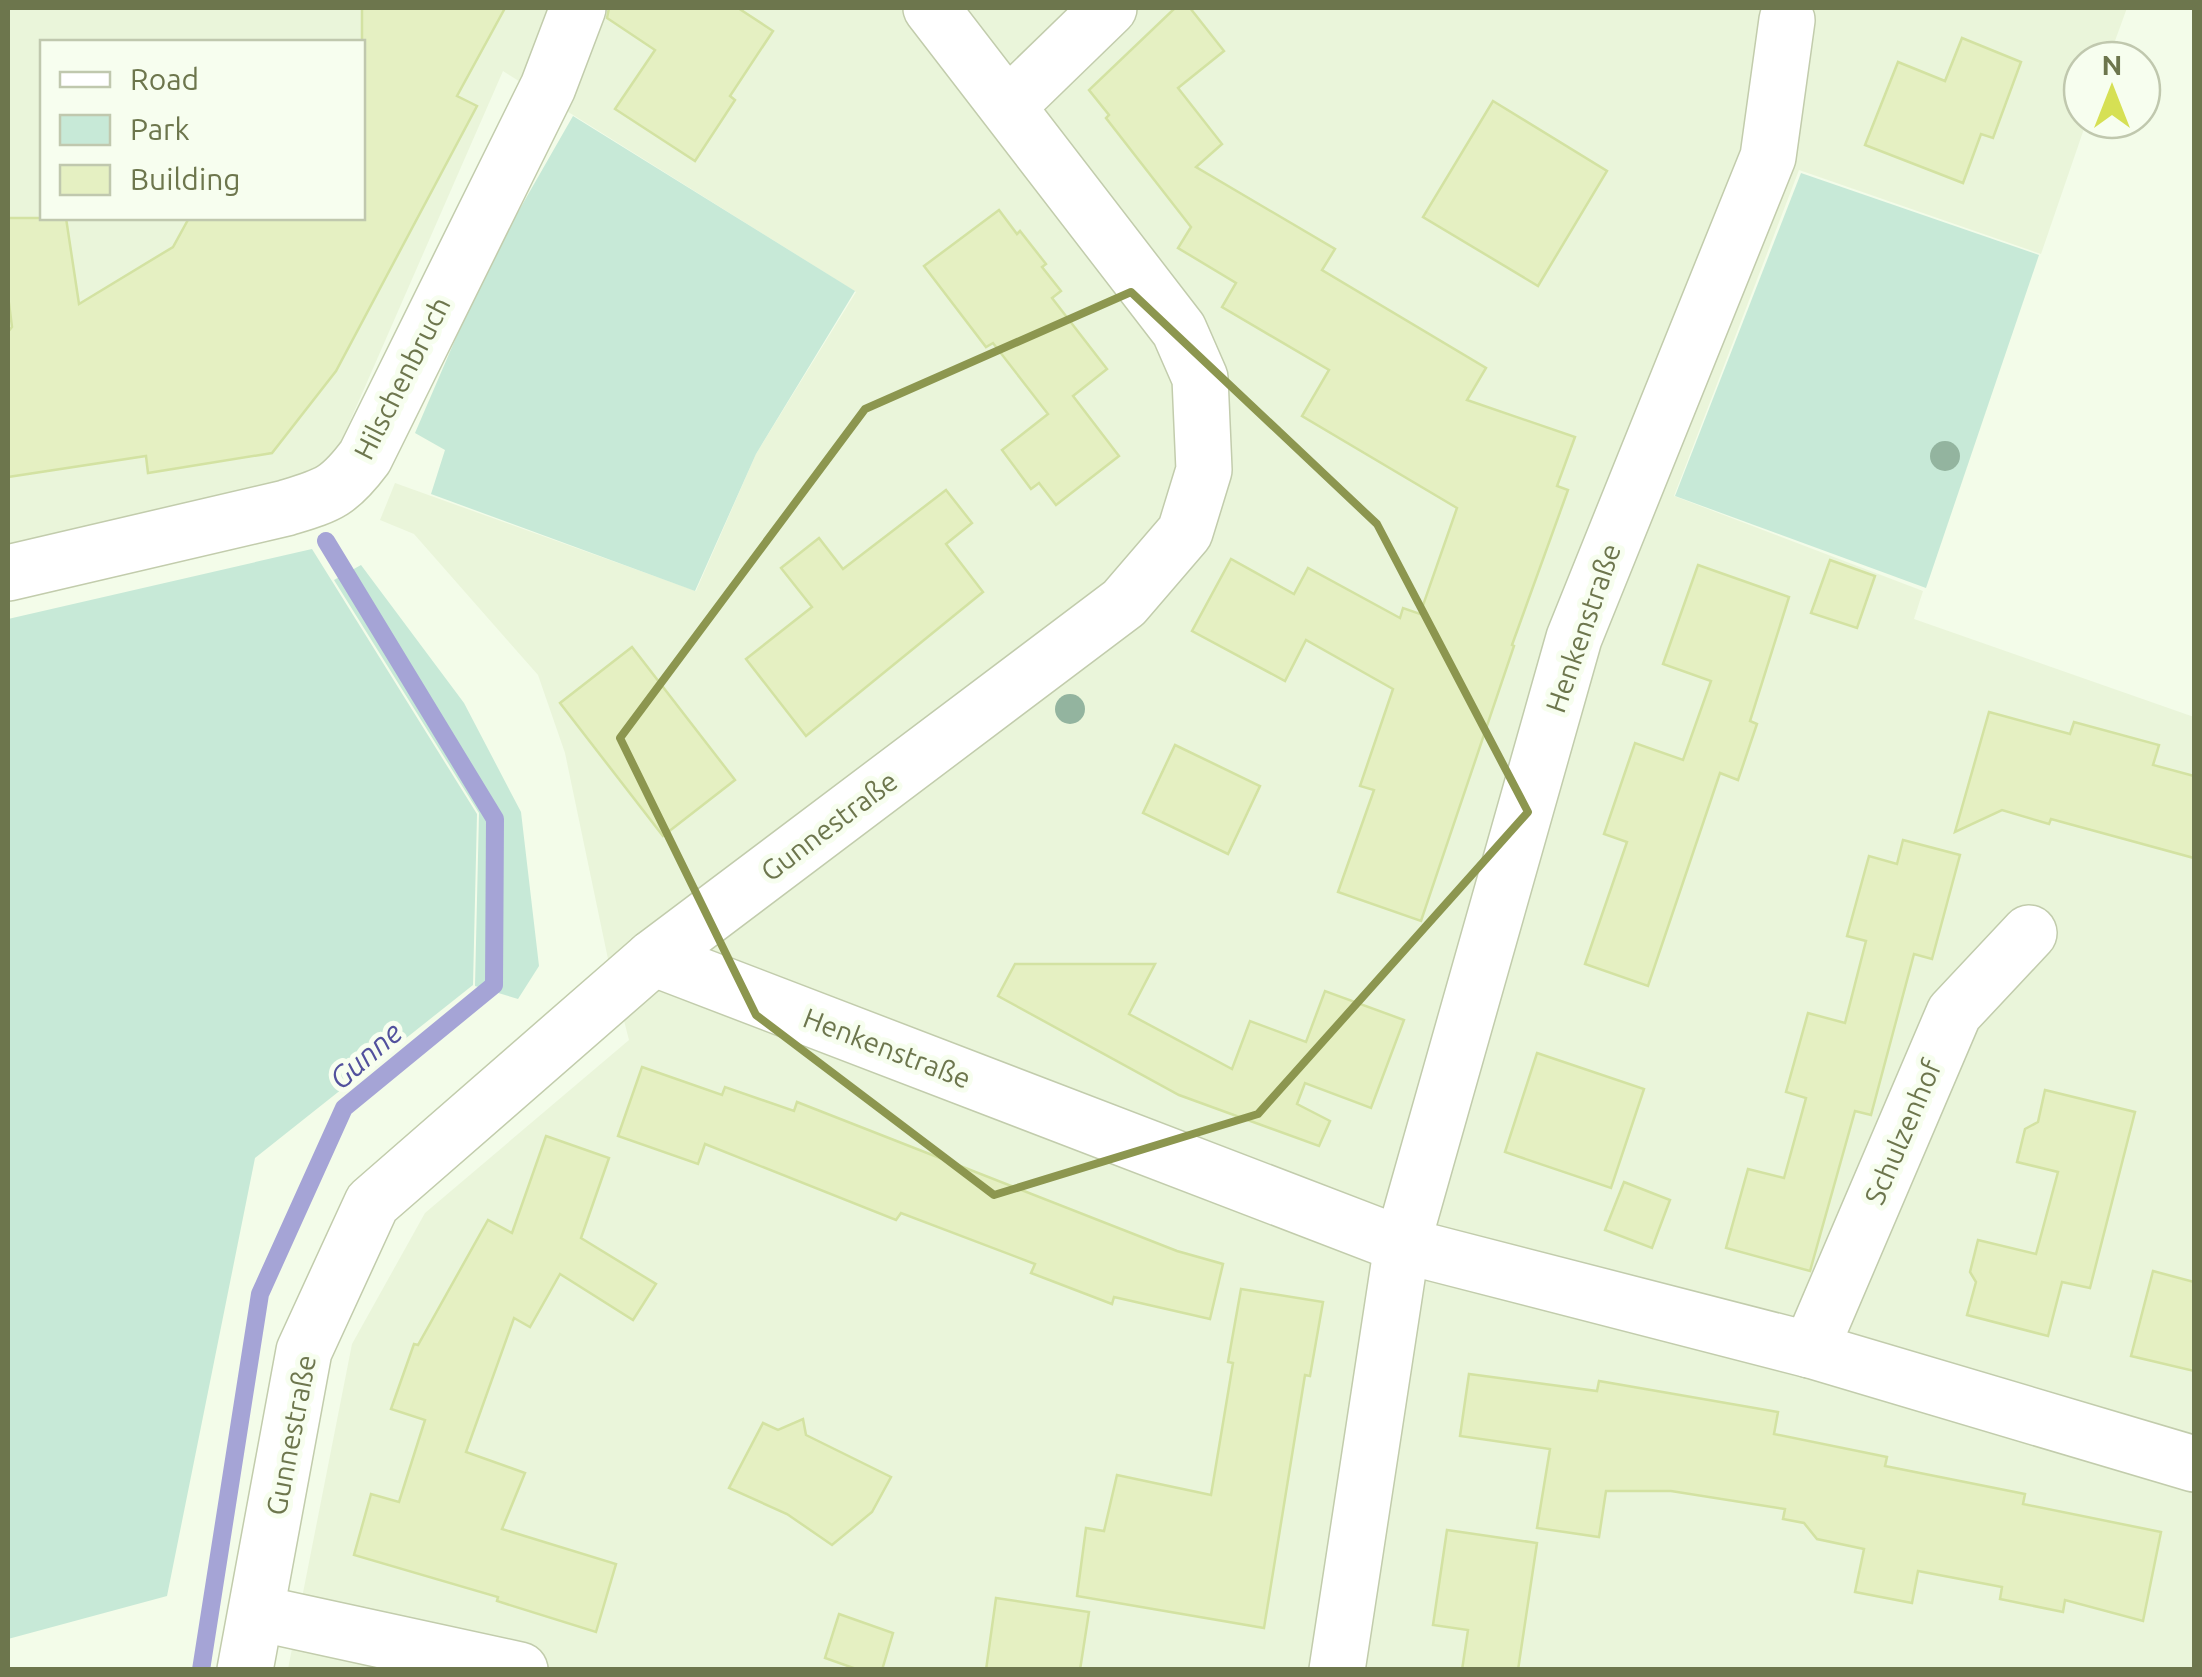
<svg xmlns="http://www.w3.org/2000/svg" width="2202" height="1677" viewBox="0 0 2202 1677" font-family="Ubuntu,sans-serif">
<style>
.residential{fill:#eaf5da;fill-rule:evenodd}
.green{fill:#c7e9d7}
.lines{fill:none;stroke-linecap:round;stroke-linejoin:round}
.stream{stroke:#a5a4d6;stroke-width:18}
.building{fill:#e5f0c2;stroke:#d3e2a2;stroke-width:2.5}
.minor-casing{stroke:#c2ccac;stroke-width:58}
.minor{stroke:#fff;stroke-width:55}
.tree{fill:#93b49f}
.marked{fill:none;stroke:#8c964f;stroke-width:8;stroke-linejoin:round}
.labels{text-anchor:middle;stroke-width:10;stroke-linejoin:round;paint-order:stroke}
.street-label{font-size:28px;fill:#6d764d;stroke:#f7feef}
.water-label{font-size:30px;font-style:italic;fill:#52519d;stroke:#f7feef}
</style>
<rect width="100%" height="100%" fill="#f3fce9"/>
<!-- residential -->
<path class="residential" d="M8,8H2127L2108,60H2082V120H2087L2041,254L1799,170L1674,496L1923,591L1914,619L2194,717V1669H288L352,1344L425,1213L629,1040L608,959L565,753L538,675L414,534L380,520L395,483L696,591L756,454L856,292L503,71L333,460L274,494L8,553ZM42,42H362V218H42Z"/>
<!-- green -->
<g class="green">
<polygon points="573,116 855,291 756,454 695,591 431,494 445,450 415,433 486,268"/>
<polygon points="1801,173 2039,255 1926,588 1675,496"/>
<polygon points="312,549 477,814 473,985 255,1158 167,1596 8,1639 8,619"/>
<polygon points="361,565 464,703 521,812 539,966 518,999 475,986 479,813 334,580"/>
</g>
<g class="lines">
<!-- stream -->
<polyline class="stream" points="201,1670 260,1294 344,1108 494,985 495,819 326,541"/>
</g>
<!-- building -->
<g class="building">
<polygon points="362,8 505,8 457,96 477,106 336,371 272,453 148,473 146,456 8,477 8,332 12,327 8,296 8,218 66,218 79,304 173,247 189,218 362,218"/>
<polygon points="609,8 738,8 773,31 730,96 735,100 695,161 615,109 655,50 607,18"/>
<polygon points="1175,8 1190,8 1224,51 1178,88 1222,144 1196,167 1335,249 1322,270 1486,368 1467,400 1575,437 1557,486 1568,490 1512,645 1514,646 1421,921 1338,892 1374,790 1360,786 1393,689 1306,640 1285,681 1192,631 1231,559 1294,594 1308,568 1400,618 1403,608 1420,614 1457,508 1302,416 1329,370 1222,307 1236,283 1178,248 1191,227 1106,118 1109,115 1089,90"/>
<polygon points="1962,38 2021,62 1993,138 1981,134 1963,183 1865,145 1898,62 1945,81"/>
<polygon points="1493,101 1607,171 1538,286 1423,217"/>
<polygon points="999,210 1017,234 1020,231 1046,264 1042,267 1061,291 1052,298 1107,369 1073,396 1119,456 1056,505 1039,483 1031,489 1002,450 1048,414 993,343 986,347 924,266"/>
<polygon points="946,490 972,523 946,544 983,592 806,736 746,659 812,607 781,568 819,538 843,569"/>
<polygon points="1830,560 1875,576 1857,628 1811,613"/>
<polygon points="1698,565 1789,597 1750,721 1757,724 1738,780 1720,773 1648,986 1585,964 1627,842 1604,834 1635,743 1683,760 1711,681 1663,664"/>
<polygon points="632,647 735,780 663,836 560,703"/>
<polygon points="1989,712 2070,734 2074,722 2159,745 2153,765 2194,776 2194,858 2051,819 2049,824 2002,810 1955,832"/>
<polygon points="1175,745 1260,786 1228,854 1143,813"/>
<polygon points="1903,840 1960,855 1932,959 1914,954 1871,1115 1855,1111 1810,1271 1726,1248 1748,1169 1784,1178 1806,1098 1786,1092 1808,1013 1845,1023 1866,941 1847,936 1869,856 1897,864"/>
<polygon points="1015,964 1155,964 1129,1014 1232,1069 1250,1021 1306,1042 1325,991 1404,1020 1371,1108 1305,1083 1297,1104 1330,1121 1319,1146 1179,1095 998,996"/>
<polygon points="1537,1053 1644,1089 1611,1188 1505,1152"/>
<polygon points="642,1067 722,1095 725,1087 794,1111 797,1102 1177,1251 1223,1264 1210,1319 1114,1297 1112,1304 1031,1273 1035,1264 901,1213 896,1220 705,1144 698,1164 618,1136"/>
<polygon points="2045,1090 2135,1112 2090,1288 2062,1282 2048,1336 1967,1315 1976,1282 1970,1272 1978,1240 2036,1254 2058,1172 2017,1162 2025,1129 2038,1122"/>
<polygon points="546,1136 609,1158 581,1238 656,1284 633,1320 560,1274 530,1327 514,1318 466,1452 525,1473 502,1529 616,1564 596,1632 497,1601 498,1597 354,1555 371,1494 399,1502 425,1420 391,1409 414,1344 418,1345 488,1220 512,1233"/>
<polygon points="1624,1182 1670,1200 1652,1248 1605,1230"/>
<polygon points="2153,1271 2194,1282 2194,1371 2131,1356"/>
<polygon points="1241,1289 1323,1302 1310,1376 1305,1375 1264,1628 1077,1596 1086,1528 1104,1531 1117,1475 1211,1495 1233,1363 1228,1362"/>
<polygon points="1469,1374 1597,1391 1599,1381 1778,1412 1774,1434 1887,1457 1885,1466 2025,1494 2023,1504 2161,1532 2143,1621 2065,1600 2063,1612 2000,1599 2002,1587 1918,1571 1912,1603 1855,1592 1864,1549 1817,1539 1804,1523 1783,1519 1785,1509 1671,1491 1606,1491 1599,1537 1537,1528 1550,1449 1460,1436"/>
<polygon points="803,1419 806,1435 891,1477 872,1512 832,1545 787,1514 729,1488 763,1423 778,1430"/>
<polygon points="1447,1530 1537,1543 1518,1670 1462,1670 1468,1630 1433,1625"/>
<polygon points="996,1598 1089,1612 1080,1670 986,1670"/>
<polygon points="839,1614 893,1633 882,1670 859,1670 825,1658"/>
</g>
<g class="lines">
<defs>
<g id="minor">
<polyline points="1008,106 1109,8"/>
<path d="M8,573L286,508C328,495 338,493 365,457L548,87L578,8"/>
<polyline points="653,958 1402,1245 1810,1350 2194,1464"/>
<polyline points="1810,1350 1954,1013 2029,933"/>
<polyline points="258,1613 520,1670"/>
<polyline points="245,1670 304,1351 372,1203 653,958 1124,603 1185,532 1204,470 1200,378 1179,330 931,8"/>
<polyline points="1337,1670 1402,1245 1574,638 1768,157 1787,20"/>
</g>
</defs>
<!-- minor casing -->
<use href="#minor" class="minor-casing"/>
<!-- minor -->
<use href="#minor" class="minor"/>
</g>
<!-- trees -->
<g class="tree">
<circle cx="1945" cy="456" r="15"/>
<circle cx="1070" cy="709" r="15"/>
</g>
<!-- marked area -->
<path class="marked" d="M1131,292L1377,524L1528,812L1258,1114L994,1195L756,1015L620,738L865,409Z"/>
<g class="labels">
<!-- street labels -->
<g class="street-label">
<text transform="translate(402 378) rotate(-63)" y="10">Hilschenbruch</text>
<text transform="translate(1583 628) rotate(-71)" y="10">Henkenstraße</text>
<text transform="translate(829 826) rotate(-37)" y="10">Gunnestraße</text>
<text transform="translate(887 1048) rotate(21)" y="10">Henkenstraße</text>
<text transform="translate(1903 1132) rotate(-67)" y="10">Schulzenhof</text>
<text transform="translate(291 1435) rotate(-79)" y="10">Gunnestraße</text>
</g>
<!-- water labels -->
<g class="water-label">
<text transform="translate(366 1056) rotate(-41)" y="10">Gunne</text>
</g>
</g>
<!-- border -->
<rect width="2202" height="1677" fill="none" stroke="#6d764d" stroke-width="20"/>
<!-- legend -->
<rect x="40" y="40" width="325" height="180" fill="#f7feef" stroke="#c0c8ae" stroke-width="2.5"/>
<rect x="60" y="72" width="50" height="15" fill="#ffffff" stroke="#c0c8ae" stroke-width="2.5"/>
<text x="130" y="90" font-size="30" fill="#6d764d">Road</text>
<rect x="60" y="115" width="50" height="30" fill="#c7e9d7" stroke="#c0c8ae" stroke-width="2.5"/>
<text x="130" y="140" font-size="30" fill="#6d764d">Park</text>
<rect x="60" y="165" width="50" height="30" fill="#e5f0c2" stroke="#c0c8ae" stroke-width="2.5"/>
<text x="130" y="190" font-size="30" fill="#6d764d">Building</text>
<!-- north arrow -->
<g transform="translate(2112 90)"><circle r="48" fill="#f7feef" stroke="#c0c8ae" stroke-width="2.5"/>
<path d="M0-8L18 38L0 25L-18 38Z" fill="#d6e054"/>
<text y="-15" font-size="28" font-weight="bold" text-anchor="middle" fill="#6d764d">N</text>
</g>
</svg>
